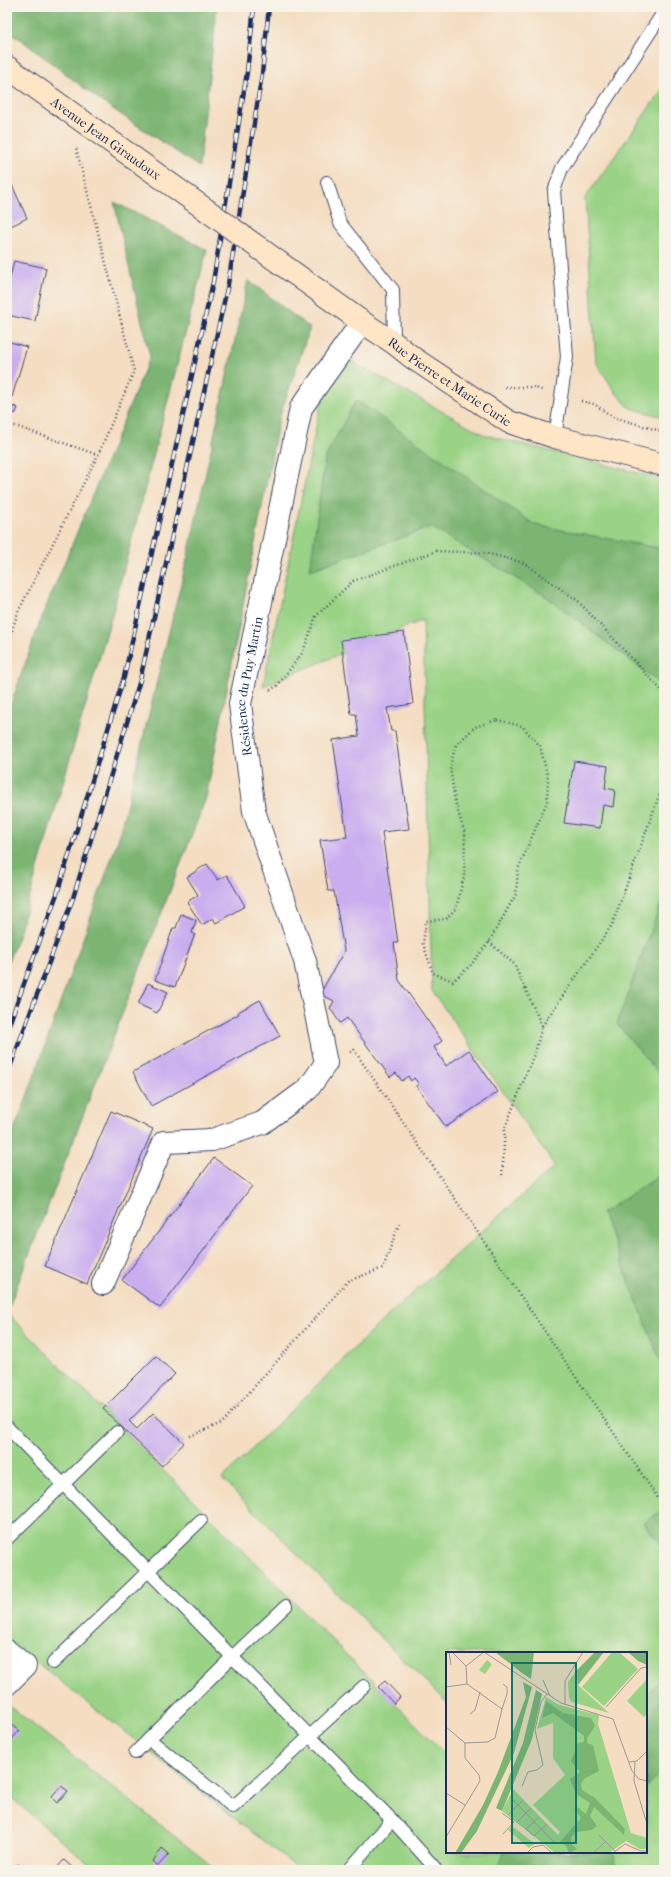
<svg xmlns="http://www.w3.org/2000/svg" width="671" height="1877" viewBox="0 0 671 1877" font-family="'IM FELL French Canon',serif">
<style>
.green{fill:#9ad385;stroke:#5a8172}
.forest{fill:#7bb572;stroke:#4b7268}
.building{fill:#c9adef}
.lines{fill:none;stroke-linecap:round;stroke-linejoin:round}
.lane-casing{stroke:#3c496d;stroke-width:14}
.street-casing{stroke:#3c496d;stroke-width:24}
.secondary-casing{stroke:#3c496d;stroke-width:24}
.path{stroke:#3c496d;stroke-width:2.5;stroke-dasharray:1 3;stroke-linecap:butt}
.lane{stroke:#fff;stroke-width:12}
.street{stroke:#fff;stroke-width:22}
.secondary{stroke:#fde5c5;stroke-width:22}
.rail-casing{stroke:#1b2f5e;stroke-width:4.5}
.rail{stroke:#f7f3e8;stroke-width:3;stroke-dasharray:9;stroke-linecap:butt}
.secondary-bridge-casing{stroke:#3c496d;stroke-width:24;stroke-linecap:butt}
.secondary-bridge{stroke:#fde5c5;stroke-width:22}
.labels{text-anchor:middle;stroke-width:3;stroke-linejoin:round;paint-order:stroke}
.street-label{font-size:13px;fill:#1b2f5e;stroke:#f7f3e8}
.inset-road{fill:none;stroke:#9d9799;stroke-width:1}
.view{fill:#0f766e;fill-opacity:0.15;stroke:#0f766e;stroke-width:2}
.inset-edge{fill:none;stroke:#1b2f5e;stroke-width:2}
</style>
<rect width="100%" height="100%" fill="#f7f3e8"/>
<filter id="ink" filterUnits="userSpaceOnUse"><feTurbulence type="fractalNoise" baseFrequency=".025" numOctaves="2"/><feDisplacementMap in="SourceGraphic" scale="8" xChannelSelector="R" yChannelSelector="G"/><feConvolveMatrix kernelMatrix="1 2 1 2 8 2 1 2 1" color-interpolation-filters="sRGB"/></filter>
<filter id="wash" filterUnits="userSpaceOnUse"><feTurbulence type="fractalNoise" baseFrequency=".012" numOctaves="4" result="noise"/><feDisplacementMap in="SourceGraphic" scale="16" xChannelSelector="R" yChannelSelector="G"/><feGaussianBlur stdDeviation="0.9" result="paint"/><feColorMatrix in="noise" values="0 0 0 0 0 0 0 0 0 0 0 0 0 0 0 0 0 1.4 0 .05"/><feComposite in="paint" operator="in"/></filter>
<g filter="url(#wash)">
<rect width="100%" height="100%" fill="#f4ddc1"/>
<!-- green -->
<g class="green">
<polygon points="664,87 664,417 630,408 616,393 596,362 585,198"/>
<polygon points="351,361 485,435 664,479 664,1870 300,1870 7,1639 7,1313 447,1756 447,1852 646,1852 646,1653 447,1653 447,1703 222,1479 384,1319 555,1166 432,991 423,620 263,686 322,398"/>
<polygon points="7,1704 217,1870 96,1870 7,1794"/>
</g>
<!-- forest -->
<g class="forest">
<polygon points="7,7 217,7 199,167 101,101 7,29"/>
<polygon points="114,202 207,250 112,615 18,937 7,964 7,715 41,619 150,357"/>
<polygon points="248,280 310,328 279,418 206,798 7,1312 7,1145 23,1108 118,840 188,555"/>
<polygon points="356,400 535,525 664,549 664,686 547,597 431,527 310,570 325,458"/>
<polygon points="664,894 664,1080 617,1024"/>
<polygon points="664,1173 664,1370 602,1213"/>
<polygon points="664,1509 664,1548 643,1523"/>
<polygon points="664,1677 664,1770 646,1788 646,1695"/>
<polygon points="504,1852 614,1852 615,1870 498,1870"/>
</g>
<g id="blocks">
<!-- building -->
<g class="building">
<polygon points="609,7 618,7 615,11"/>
<polygon points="7,174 27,218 7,228"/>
<polygon points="14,261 46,268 35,321 7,315 7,290"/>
<polygon points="7,341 27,347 12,397 7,395"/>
<polygon points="14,406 18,408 15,414 11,412"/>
<polygon points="404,632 413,704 387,708 391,731 395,731 409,829 382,832 398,943 394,943 399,980 442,1041 434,1047 446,1066 469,1050 498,1092 446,1127 416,1086 419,1084 414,1078 411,1081 408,1076 402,1081 396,1073 390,1077 347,1018 340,1023 330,1008 334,1001 320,994 344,951 334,891 328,891 320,840 347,837 333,740 359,736 356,714 351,714 341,640"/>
<polygon points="574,761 608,766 605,788 615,790 613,807 603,805 600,828 564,823"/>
<polygon points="207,864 218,880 227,875 245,906 216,923 213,918 202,925 187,902 198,895 187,877"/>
<polygon points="181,914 196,920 192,933 195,934 175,987 155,980 173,928 176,928"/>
<polygon points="148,983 168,992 157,1013 138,1004"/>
<polygon points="260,1000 280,1036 151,1106 133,1072 239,1014 238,1012"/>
<polygon points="111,1111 153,1129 87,1284 45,1266"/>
<polygon points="214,1158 252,1186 160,1308 122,1280"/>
<polygon points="156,1356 175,1374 129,1421 137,1429 153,1413 184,1443 162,1466 103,1409"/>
<polygon points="385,1681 400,1697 394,1704 378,1687"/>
<polygon points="9,1723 19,1731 13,1738 7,1734 7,1725"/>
<polygon points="61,1786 68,1791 57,1803 51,1797"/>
<polygon points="162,1848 169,1854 158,1866 153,1861"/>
<polygon points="64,1860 75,1870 55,1870"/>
<polygon points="18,1864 24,1870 12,1870"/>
</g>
</g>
</g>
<g filter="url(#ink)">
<use href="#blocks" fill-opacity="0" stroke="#3c496d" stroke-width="1"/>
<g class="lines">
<defs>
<g id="lane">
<polyline points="327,182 340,223 393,290 394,343"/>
<polyline points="555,437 567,357 554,191 562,168 664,11"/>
<polyline points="7,1427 392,1820 435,1868"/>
<polyline points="7,1539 117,1432"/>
<polyline points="286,1606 232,1657 149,1739 233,1807 364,1686"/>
<polyline points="53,1663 201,1520"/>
<polyline points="135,1753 149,1739"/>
<polyline points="349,1870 392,1820"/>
</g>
<g id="street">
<path id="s1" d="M103,1284L164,1142L212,1140L262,1123L308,1089L326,1063L305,961L254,811L240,704L301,408L362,322"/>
<polyline points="7,1651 25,1666 7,1684"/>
</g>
<g id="secondary">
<path id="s2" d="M7,67L205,209"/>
<path id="s3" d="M259,248L362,322L394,343L413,358L509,422L555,437L664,465"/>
</g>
</defs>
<!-- lane casing -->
<use href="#lane" class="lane-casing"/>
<!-- street casing -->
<use href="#street" class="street-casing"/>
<!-- secondary casing -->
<use href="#secondary" class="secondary-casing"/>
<!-- path -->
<g class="path">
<polyline points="505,387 532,387 542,390"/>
<polyline points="581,401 594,404 613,417 664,432"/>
<polyline points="7,423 98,455"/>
<polyline points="7,646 18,612 98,455 134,371 76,148"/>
<polyline points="270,690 277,686 303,652 316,616 353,581 436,551 486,553 524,563 578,601 664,693"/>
<polygon points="497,720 522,726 540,746 548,778 547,802 518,869 516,894 489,942 471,965 453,981 433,973 423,944 426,921 446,919 456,908 464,877 465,834 455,802 450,766 456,745 475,727"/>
<polyline points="489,942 514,964 542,1026 536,1049 505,1128 502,1178"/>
<polyline points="542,1026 612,925 664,782"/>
<polyline points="350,1052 354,1050 664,1507"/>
<polyline points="190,1436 222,1423 348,1281 383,1268 399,1224"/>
</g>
<!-- lane -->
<use href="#lane" class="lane"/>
<!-- street -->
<use href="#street" class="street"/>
<!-- secondary -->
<use href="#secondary" class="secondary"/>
<defs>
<g id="rail">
<polyline points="7,1030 57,894 124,677 213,282 247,72 254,7"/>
<polyline points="7,1075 73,898 140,680 228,284 262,74 269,7"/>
</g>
</defs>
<!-- rail casing -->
<use href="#rail" class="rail-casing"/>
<!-- rail -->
<use href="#rail" class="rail"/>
<defs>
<polyline id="secondary-bridge" points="205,209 259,248"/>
</defs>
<!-- secondary-bridge casing -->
<use href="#secondary-bridge" class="secondary-bridge-casing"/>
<!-- secondary-bridge -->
<use href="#secondary-bridge" class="secondary-bridge"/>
</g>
</g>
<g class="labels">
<!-- street labels -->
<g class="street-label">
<text dy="5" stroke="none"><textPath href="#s2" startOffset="122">Avenue Jean Giraudoux</textPath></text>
<text dy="5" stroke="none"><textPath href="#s3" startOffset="233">Rue Pierre et Marie Curie</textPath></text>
<text dy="5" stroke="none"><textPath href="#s1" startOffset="733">Résidence du Puy Martin</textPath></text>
</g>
</g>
<!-- overview -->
<g transform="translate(446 1652)">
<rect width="201" height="201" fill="#f4ddc1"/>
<path d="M166,0H173L192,17L158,54L136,35ZM41,8L46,12L39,22L33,18ZM130,19L132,33L163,61L126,50L123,46L122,30ZM201,27V62L198,65L181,49ZM100,45L113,53L153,63L152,72L185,181L201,186V197H194L180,189L163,201H109L56,159L67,137L112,183L114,180L87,153L119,123L107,106V71L91,77ZM66,174L89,192L83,196L62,178Z" fill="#9ad385"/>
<path d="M49,0H88L85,27L76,21ZM149,0H158L132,33L130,19ZM182,0H201V13L192,9ZM77,30L86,35L68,101L31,179L15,201H9L37,153L52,120L80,45ZM90,38L96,42L86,87L56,159L50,156L77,91ZM100,49L117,61L145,66L149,74L141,86V91L147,93L153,119L139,126L135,131L136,138L149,146L179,177L178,183L148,155L144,164L151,174L146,178L130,180L125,185V191L131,197L123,201L120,194L114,190L135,166L128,157L131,155L140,162L144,151L130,142L124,127L134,120L125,109L132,91L138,90V84L107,61L96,66Z" fill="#7bb572"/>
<path class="inset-road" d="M3,0L5,13M6,0L20,14M38,0L115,51L167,67L186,119L193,127L201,129M97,28L104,44M0,35L21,32L20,14L38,0M119,53V29L137,0M160,55L195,16L201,15M56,57L61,42V35L57,32M24,62L29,58L34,40M0,75L19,91L42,90L49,86L56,57L21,32M183,110L191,109L201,99M189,110L188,129L201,172M76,134L82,120L91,118L97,113L89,78L95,50L101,42M0,141L19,153M64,145L108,190M56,161L68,170L57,182M62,163L77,148M93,165L80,177L88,184L101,172M71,170L85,156M153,183L169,199M0,185L34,129L33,123L19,106V91M97,193L106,201M81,201L87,195L97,193M147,201L160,189M167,201L179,192L195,199H201"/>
<path class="view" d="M66,11H130V191H66Z"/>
<rect width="201" height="201" class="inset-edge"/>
</g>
<!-- margin -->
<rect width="671" height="1877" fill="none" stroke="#f7f3e8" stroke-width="24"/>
</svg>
